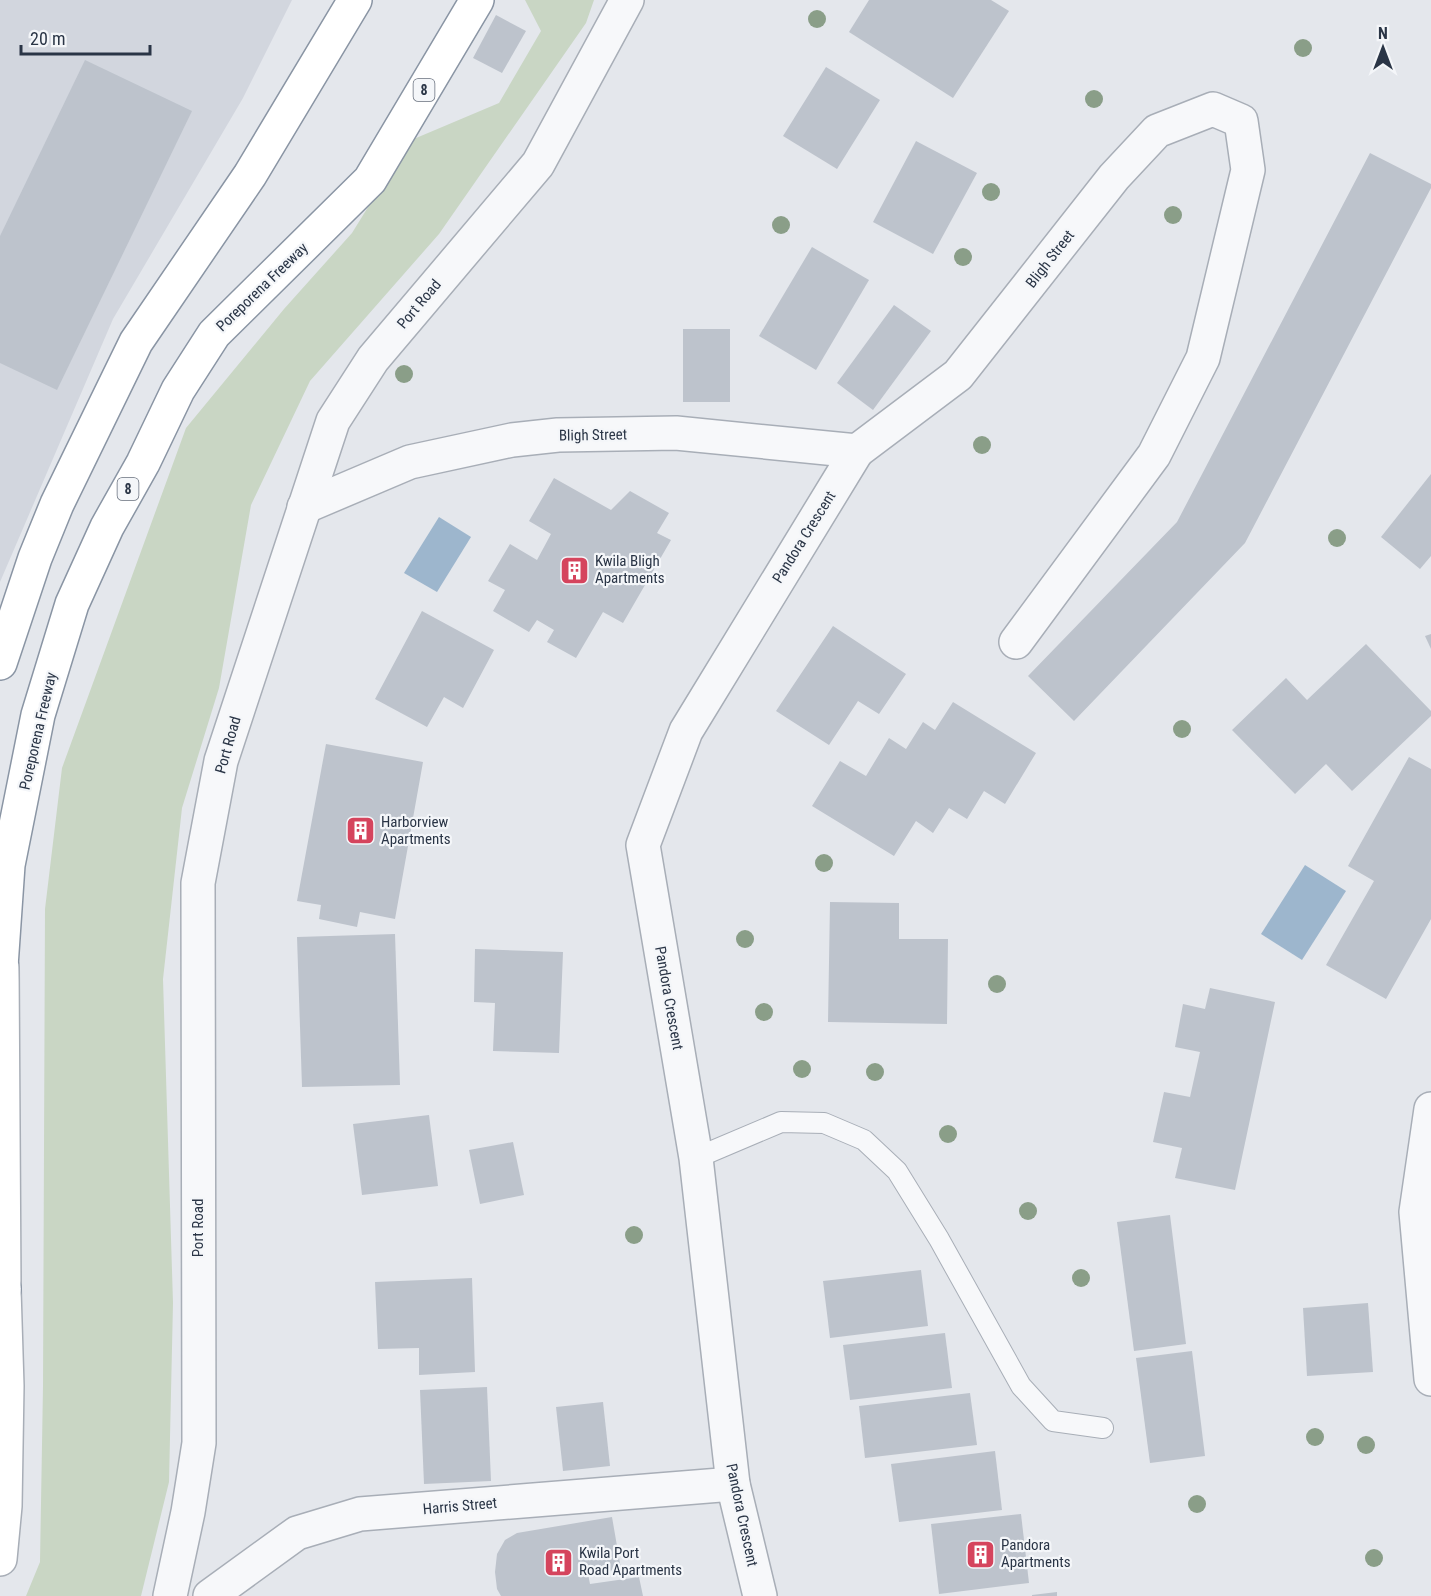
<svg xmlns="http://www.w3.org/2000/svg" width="1431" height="1596" viewBox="0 0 1431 1596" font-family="'Roboto Condensed',sans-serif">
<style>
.built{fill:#d2d6de}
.green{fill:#c9d6c4}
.water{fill:#9db6cd}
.building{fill:#bdc3cc}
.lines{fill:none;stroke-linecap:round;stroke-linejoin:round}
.lane-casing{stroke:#a8aeb7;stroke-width:22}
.street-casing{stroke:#a8aeb7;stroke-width:36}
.secondary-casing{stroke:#a8aeb7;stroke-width:36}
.highway-casing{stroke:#8a95a4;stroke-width:36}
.lane{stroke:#f7f8fa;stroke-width:20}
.street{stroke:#f7f8fa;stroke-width:33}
.secondary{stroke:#fff;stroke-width:33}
.highway{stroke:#fff;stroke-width:33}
.tree{fill:#8a9e88}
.labels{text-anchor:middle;stroke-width:4.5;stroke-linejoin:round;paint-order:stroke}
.shield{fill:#f4f6f9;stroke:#676f7c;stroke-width:1.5}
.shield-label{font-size:14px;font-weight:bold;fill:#2a3546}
.street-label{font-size:15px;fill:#2a3546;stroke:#f4f6f9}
.poi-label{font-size:15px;fill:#2a3546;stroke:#f4f6f9;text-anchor:start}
</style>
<rect width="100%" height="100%" fill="#e4e7ec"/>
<!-- built -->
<polygon class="built" points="0,0 292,0 243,98 113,319 0,582"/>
<!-- green -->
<polygon class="green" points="525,0 594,0 586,23 439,234 310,381 251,505 219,688 182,808 163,979 173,1303 169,1482 141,1596 26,1596 40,1562 43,1386 45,909 62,768 186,428 284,309 352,233 409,141 499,103 541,31"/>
<!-- water -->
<g class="water">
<polygon points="439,517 471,537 437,592 404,573"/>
<polygon points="1305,865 1346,891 1302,960 1261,934"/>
</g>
<!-- building -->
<g class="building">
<polygon points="869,0 991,0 1009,11 953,98 849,32"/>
<polygon points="496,15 526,31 502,73 473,58"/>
<polygon points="85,60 192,111 57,390 0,363 0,236"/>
<polygon points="826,67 880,100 837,169 783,136"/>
<polygon points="916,141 977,173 933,254 873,222"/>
<polygon points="1370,153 1431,184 1431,188 1245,543 1074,721 1028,676 1177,522"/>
<polygon points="812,247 869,280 816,370 759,336"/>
<polygon points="894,305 931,331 873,410 837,383"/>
<rect x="683" y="329" width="47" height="73"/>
<polygon points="1431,474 1431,556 1420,569 1381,537"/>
<polygon points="554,478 611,510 630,491 669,513 657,533 671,540 623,623 603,612 576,658 547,642 554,630 537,620 529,632 493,611 505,590 488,581 510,544 537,560 551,534 529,521"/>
<polygon points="422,611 494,650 463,708 444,697 427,727 375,699"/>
<polygon points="833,626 906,674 879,714 858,701 829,745 776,711"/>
<polygon points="1431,634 1431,649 1425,636"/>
<polygon points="1366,644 1431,711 1431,716 1352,791 1326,764 1295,794 1232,730 1286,678 1307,700"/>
<polygon points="953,702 1036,753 1005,804 984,791 967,819 949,808 933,833 916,821 894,856 812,806 840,761 866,776 889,738 906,749 923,722 935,730"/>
<polygon points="326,744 423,762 395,919 360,912 357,927 319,919 321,905 297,901"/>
<polygon points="1409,757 1431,769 1431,919 1386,999 1326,965 1374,881 1348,866"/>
<polygon points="830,902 899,903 899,939 948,939 947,1024 828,1022"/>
<polygon points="395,934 400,1085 302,1087 297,937"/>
<polygon points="475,949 563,952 559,1053 493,1051 495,1003 474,1002"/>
<polygon points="1210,988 1275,1002 1235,1190 1175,1178 1182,1148 1153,1142 1164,1092 1190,1097 1200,1052 1175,1047 1183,1004 1205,1009"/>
<polygon points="429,1115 438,1186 362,1195 353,1124"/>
<polygon points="513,1142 524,1195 480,1204 469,1150"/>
<polygon points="1170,1215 1186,1344 1134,1351 1117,1222"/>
<polygon points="921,1270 928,1326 830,1338 823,1281"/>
<polygon points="472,1278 475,1372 419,1375 419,1348 378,1349 375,1282"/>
<polygon points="1368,1303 1373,1372 1307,1376 1303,1308"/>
<polygon points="945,1333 952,1388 850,1400 843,1345"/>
<polygon points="1192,1351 1205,1456 1150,1463 1136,1358"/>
<polygon points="487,1387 491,1481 424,1484 420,1390"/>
<polygon points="970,1393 977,1445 865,1458 859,1406"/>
<polygon points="603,1402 610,1466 563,1471 556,1407"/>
<polygon points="995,1451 1002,1510 899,1522 891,1464"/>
<polygon points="1021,1514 1029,1583 939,1594 931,1524"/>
<polygon points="612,1517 621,1569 588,1574 590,1584 639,1577 643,1596 501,1596 497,1589 495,1572 497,1554 505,1540 517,1533"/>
<polygon points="1057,1592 1057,1596 1032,1596 1032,1595"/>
</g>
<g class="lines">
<defs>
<polyline id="lane" points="696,1158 781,1122 824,1123 864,1140 897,1171 939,1239 1021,1386 1053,1421 1103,1428"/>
<g id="street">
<polyline points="304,507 410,462 512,440 558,435 676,433 857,451 958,375 1114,177 1157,131 1213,109 1241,121 1248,170 1203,358 1154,455 1016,642"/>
<polyline points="1431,1109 1416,1212 1431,1379"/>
<polyline points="170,1596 188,1512 199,1443 198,883 221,761 333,421 373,359 538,164 627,0"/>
<polyline points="210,1596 297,1533 360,1514 733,1484"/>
<polyline points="760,1596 733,1484 696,1158 643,845 686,731 857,451"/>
</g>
<polyline id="secondary" points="0,1559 5,1506 7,1386 4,1289 2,967"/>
<g id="highway">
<polyline points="0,663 35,558 57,504 136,342 250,175 355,0"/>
<polyline points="0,981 8,865 38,715 72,604 107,527 143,463 178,390 214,334 370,180 477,0"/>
<polyline points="0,1287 4,1289"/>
</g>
</defs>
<!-- lane casing -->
<use href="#lane" class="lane-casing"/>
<!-- street casing -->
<use href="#street" class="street-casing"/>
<!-- secondary casing -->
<use href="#secondary" class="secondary-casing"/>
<!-- highway casing -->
<use href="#highway" class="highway-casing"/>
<!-- lane -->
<use href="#lane" class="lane"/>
<!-- street -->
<use href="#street" class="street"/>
<!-- secondary -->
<use href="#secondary" class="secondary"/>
<!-- highway -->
<use href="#highway" class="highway"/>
</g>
<!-- trees -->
<g class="tree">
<circle cx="817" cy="19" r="9"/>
<circle cx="1303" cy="48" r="9"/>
<circle cx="1094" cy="99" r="9"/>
<circle cx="991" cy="192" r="9"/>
<circle cx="1173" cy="215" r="9"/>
<circle cx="781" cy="225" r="9"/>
<circle cx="963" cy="257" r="9"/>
<circle cx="404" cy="374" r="9"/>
<circle cx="982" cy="445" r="9"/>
<circle cx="1337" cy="538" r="9"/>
<circle cx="1182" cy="729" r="9"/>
<circle cx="824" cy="863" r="9"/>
<circle cx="745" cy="939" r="9"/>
<circle cx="997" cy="984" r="9"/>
<circle cx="764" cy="1012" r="9"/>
<circle cx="802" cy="1069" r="9"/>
<circle cx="875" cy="1072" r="9"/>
<circle cx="948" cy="1134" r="9"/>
<circle cx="1028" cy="1211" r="9"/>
<circle cx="634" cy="1235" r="9"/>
<circle cx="1081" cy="1278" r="9"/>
<circle cx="1315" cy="1437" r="9"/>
<circle cx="1366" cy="1445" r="9"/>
<circle cx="1197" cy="1504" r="9"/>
<circle cx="1374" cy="1558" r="9"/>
</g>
<!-- icons -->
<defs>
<symbol id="building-square" viewBox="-11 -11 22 22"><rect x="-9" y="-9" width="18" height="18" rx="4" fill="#d5445d" stroke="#f4f6f9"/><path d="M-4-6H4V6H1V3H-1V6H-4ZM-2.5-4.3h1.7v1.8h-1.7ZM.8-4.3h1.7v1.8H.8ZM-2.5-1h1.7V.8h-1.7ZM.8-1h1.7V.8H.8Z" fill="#fff"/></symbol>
</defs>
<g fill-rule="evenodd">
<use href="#building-square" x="558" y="554" width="33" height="33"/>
<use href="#building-square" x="344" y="814" width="33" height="33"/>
<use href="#building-square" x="964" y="1538" width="33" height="33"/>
<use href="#building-square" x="542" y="1546" width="33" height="33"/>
</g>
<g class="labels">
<!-- shield labels -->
<g class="shield">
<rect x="413.5" y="79" width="21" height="22" rx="4.5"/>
<rect x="117.5" y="478" width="21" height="22" rx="4.5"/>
</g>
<g class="shield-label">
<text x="424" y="95">8</text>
<text x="128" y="494">8</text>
</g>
<!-- street labels -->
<g class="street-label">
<text transform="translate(1050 259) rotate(-52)" y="5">Bligh Street</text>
<text transform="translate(262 287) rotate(-44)" y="5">Poreporena Freeway</text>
<text transform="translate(419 304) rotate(-50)" y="5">Port Road</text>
<text transform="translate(593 435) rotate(-1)" y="5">Bligh Street</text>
<text transform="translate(804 537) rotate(-58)" y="5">Pandora Crescent</text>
<text transform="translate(38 731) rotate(-77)" y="5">Poreporena Freeway</text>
<text transform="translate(228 745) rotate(-74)" y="5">Port Road</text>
<text transform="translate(669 998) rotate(80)" y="5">Pandora Crescent</text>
<text transform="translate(198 1228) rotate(-90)" y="5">Port Road</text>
<text transform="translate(460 1506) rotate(-5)" y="5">Harris Street</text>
<text transform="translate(742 1515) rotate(78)" y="5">Pandora Crescent</text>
</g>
<!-- poi labels -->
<g class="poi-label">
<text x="595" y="566">Kwila Bligh<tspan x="595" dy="17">Apartments</tspan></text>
<text x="381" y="827">Harborview<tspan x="381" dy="17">Apartments</tspan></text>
<text x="1001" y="1550">Pandora<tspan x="1001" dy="17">Apartments</tspan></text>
<text x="579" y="1558">Kwila Port<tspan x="579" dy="17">Road Apartments</tspan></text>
</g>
</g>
<!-- north arrow -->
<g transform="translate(1383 48)" stroke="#f4f6f9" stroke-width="4.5" paint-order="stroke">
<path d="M0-4.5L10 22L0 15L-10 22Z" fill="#2a3546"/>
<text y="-9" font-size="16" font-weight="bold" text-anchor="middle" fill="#2a3546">N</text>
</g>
<!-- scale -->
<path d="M21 45v9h129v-9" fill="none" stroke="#2a3546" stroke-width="3"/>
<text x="30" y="45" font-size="18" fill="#2a3546" stroke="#f4f6f9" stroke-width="4.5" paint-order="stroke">20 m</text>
</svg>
